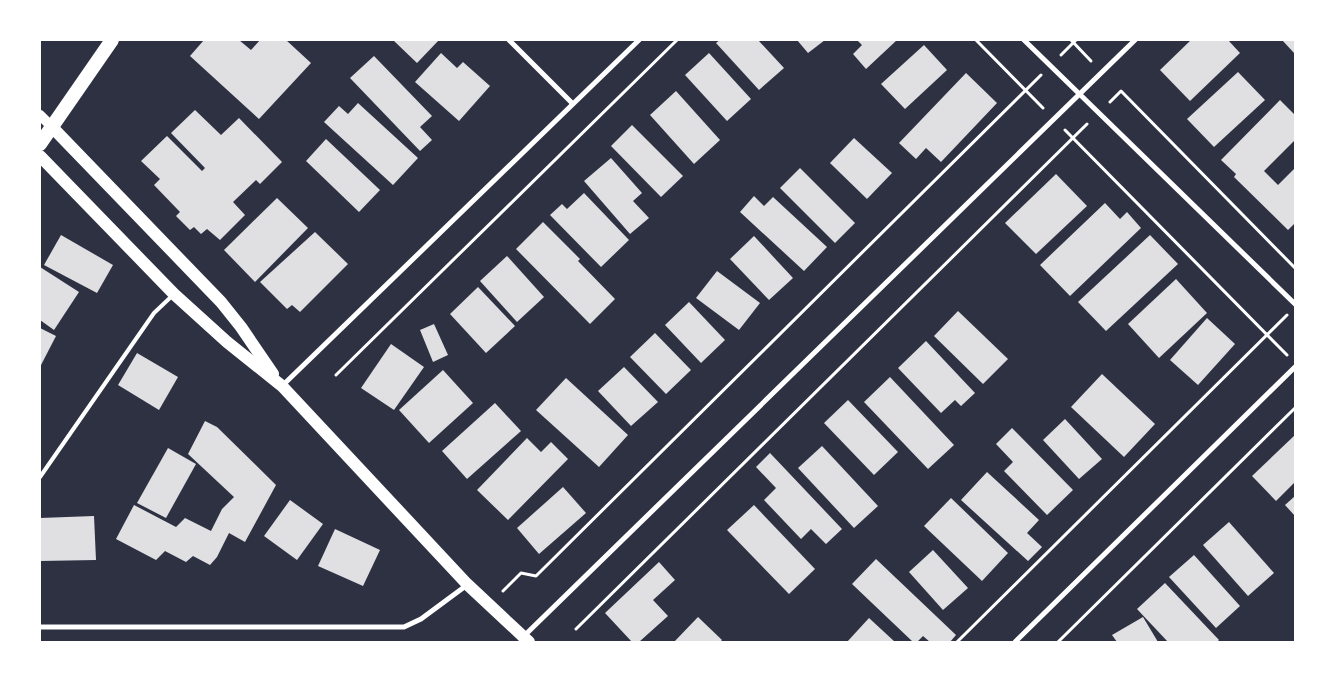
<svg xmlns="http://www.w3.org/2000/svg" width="1335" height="682" viewBox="0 0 1335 682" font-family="'Open Sans',sans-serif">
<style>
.building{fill:#e0e0e3}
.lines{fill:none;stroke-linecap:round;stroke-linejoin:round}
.path{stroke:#fff;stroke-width:3}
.service{stroke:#fff;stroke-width:4}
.minor{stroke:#fff;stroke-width:5}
.secondary{stroke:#fff;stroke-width:10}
.primary{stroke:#fff;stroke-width:12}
.trunk{stroke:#fff;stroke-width:14}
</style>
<rect width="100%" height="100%" fill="#2d3142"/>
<!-- building -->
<g class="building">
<polygon points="204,40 239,40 251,50 260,40 286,40 311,63 259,119 190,56"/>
<polygon points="393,40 439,40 417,63"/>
<polygon points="720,40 758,40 784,68 759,90 716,43"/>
<polygon points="797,40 825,40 808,53"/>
<polygon points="857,40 897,40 866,69 853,54 862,45"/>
<polygon points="1191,40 1228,40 1240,53 1190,101 1160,70"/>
<polygon points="1282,40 1295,40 1295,54"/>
<polygon points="924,45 947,70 905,109 881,84"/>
<polygon points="441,53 457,68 463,62 490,86 459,121 415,82"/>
<polygon points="709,53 751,99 727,121 685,75"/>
<polygon points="374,56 432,116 420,127 432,140 420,151 350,78"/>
<polygon points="1238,72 1265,100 1214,147 1187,119"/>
<polygon points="966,73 997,103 941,162 926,148 916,159 899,143"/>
<polygon points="676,91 720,140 694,164 650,115"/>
<polygon points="1280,100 1295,115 1295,140 1264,171 1278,185 1295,168 1295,223 1288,230 1234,177 1236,174 1221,160"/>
<polygon points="358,103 418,158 393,185 324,122 339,106 348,114"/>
<polygon points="195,110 221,135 239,118 282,162 260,184 256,180 233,202 245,215 220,240 207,229 201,234 194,227 190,230 176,216 180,212 154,185 160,179 141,161 167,136 202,171 205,168 171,133"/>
<polygon points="632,125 683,176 661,197 611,146"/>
<polygon points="854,138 892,173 867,199 830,163"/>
<polygon points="326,139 380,190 359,212 306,161"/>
<polygon points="611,158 642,193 633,201 649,218 630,234 584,181"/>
<polygon points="800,168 855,223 835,243 780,188"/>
<polygon points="1056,174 1087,206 1036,254 1005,223"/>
<polygon points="584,193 629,240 601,267 550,215 562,204 567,209"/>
<polygon points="754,196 764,206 773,197 827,247 804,271 740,212"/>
<polygon points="277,198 308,228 255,282 224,250"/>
<polygon points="1105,203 1120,219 1127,212 1141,228 1070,296 1040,265"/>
<polygon points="543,222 580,259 578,261 615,299 590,324 516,249"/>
<polygon points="315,232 348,264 300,312 292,305 287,309 260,282"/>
<polygon points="61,235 113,265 97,293 44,265"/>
<polygon points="1150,235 1178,264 1106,331 1078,302"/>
<polygon points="754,236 793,278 769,300 730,259"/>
<polygon points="507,256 544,297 517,322 480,281"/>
<polygon points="40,267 79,292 54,330 40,320"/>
<polygon points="717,271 760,303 739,330 696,298"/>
<polygon points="1176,279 1207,313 1159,358 1128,324"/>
<polygon points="478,287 515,326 486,353 450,314"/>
<polygon points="689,302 725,340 701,363 665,325"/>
<polygon points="958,311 1008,359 983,384 934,336"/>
<polygon points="1207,318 1235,344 1198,385 1170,360"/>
<polygon points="434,324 448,355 433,362 420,330"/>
<polygon points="40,328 56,336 40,367"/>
<polygon points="655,333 691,370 666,394 630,357"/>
<polygon points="926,341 975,393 961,406 955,400 941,413 898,368"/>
<polygon points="391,344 424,367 394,410 361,388"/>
<polygon points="137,353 178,377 159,410 118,385"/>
<polygon points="624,367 658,402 631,426 598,391"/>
<polygon points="443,370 473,403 429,443 399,410"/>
<polygon points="1102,374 1155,424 1124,457 1071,407"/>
<polygon points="890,377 954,445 928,469 864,402"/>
<polygon points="566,378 628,435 599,467 536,410"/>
<polygon points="848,400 898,452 874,475 824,423"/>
<polygon points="495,403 521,431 467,479 442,451"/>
<polygon points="1065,419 1102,459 1079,479 1043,440"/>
<polygon points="205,421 217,427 276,485 245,542 229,533 217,557 210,565 193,556 186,562 165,551 156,560 116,539 134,505 176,527 185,518 211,531 222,509 234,497 188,454"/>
<polygon points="1012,428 1073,490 1047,515 1004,471 1013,462 996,444"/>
<polygon points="1295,435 1295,482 1276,501 1252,476"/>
<polygon points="527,438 541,452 551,442 568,459 508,520 477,490"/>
<polygon points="822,446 878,506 854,528 798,468"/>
<polygon points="168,448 196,464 166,518 137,503"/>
<polygon points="770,453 842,529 826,544 811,529 801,539 764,500 776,488 756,467"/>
<polygon points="987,472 1039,520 1027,533 1042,547 1028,561 961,500"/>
<polygon points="563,487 586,513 539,554 517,528"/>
<polygon points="1295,496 1295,516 1285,505"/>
<polygon points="951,498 1008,553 982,581 924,526"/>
<polygon points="290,500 323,524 297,560 264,536"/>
<polygon points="754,505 815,569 789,594 727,530"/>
<polygon points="94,516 96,560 40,561 40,518"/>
<polygon points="1229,522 1274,573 1248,596 1203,545"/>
<polygon points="335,529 380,550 363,586 318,566"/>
<polygon points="933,550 968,588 943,610 909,572"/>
<polygon points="1194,555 1240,606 1216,628 1169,577"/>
<polygon points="876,559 956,635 950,642 930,642 923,636 917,642 913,642 852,584"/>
<polygon points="659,562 675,580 653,600 668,616 639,642 632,642 605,613"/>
<polygon points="1165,583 1219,640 1217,642 1168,642 1137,609"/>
<polygon points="698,617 722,640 720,642 674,642"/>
<polygon points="1143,617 1158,642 1117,642 1112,635"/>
<polygon points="869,618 895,642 847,642"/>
</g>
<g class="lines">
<!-- path -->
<g class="path">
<polyline points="976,40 1043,108"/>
<polyline points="1071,40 1091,61"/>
<polyline points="1061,55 1076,40"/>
<polyline points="1110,102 1121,91 1295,268"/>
<polyline points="1065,130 1287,355"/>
<polyline points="336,375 677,40"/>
<polyline points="503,591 521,573 536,576 1041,75"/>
<polyline points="576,629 1087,124"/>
<polyline points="957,642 1287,315"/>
<polyline points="1058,642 1295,408"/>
</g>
<!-- service -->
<polyline class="service" points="40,477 154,313 173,295"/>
<!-- minor -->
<g class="minor">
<polyline points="509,40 572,103"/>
<polyline points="1024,40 1295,304"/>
<polyline points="282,386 639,40"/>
<polyline points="40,627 404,627 421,619 467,585"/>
<polyline points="524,636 1135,40"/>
<polyline points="1015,642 1295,367"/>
</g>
<!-- secondary -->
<polyline class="secondary" points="40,115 52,127"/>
<!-- primary -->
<g class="primary">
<polyline points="52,127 221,302 241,327 273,374"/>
<polyline points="40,156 174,294 227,342 282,386 467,584 529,642"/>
</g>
<!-- trunk -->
<polyline class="trunk" points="40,144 112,40"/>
</g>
<!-- border -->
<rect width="1335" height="682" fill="none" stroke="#ffffff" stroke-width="82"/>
</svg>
